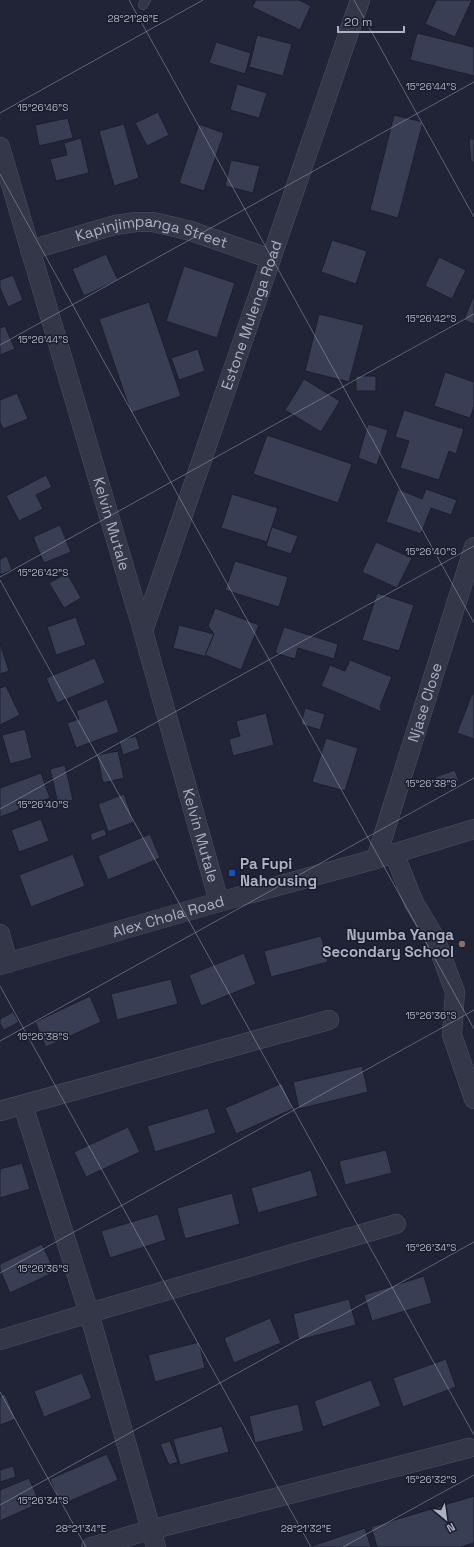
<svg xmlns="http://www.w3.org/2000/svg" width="474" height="1547" viewBox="0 0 474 1547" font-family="'Space Grotesk',sans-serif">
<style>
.building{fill:#393e54;stroke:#1b1e2d}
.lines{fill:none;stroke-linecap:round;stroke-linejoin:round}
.lane-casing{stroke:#4e5162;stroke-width:10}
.street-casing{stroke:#4e5162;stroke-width:20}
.lane{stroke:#333747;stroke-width:9}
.street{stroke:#333747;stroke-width:19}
.ticks{fill:none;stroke:#adb1c4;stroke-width:1;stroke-opacity:0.45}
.transit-dot{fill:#1a4fb4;stroke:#191c2b;stroke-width:1.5}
.education-dot{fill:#8d6e63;stroke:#191c2b;stroke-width:1.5}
.labels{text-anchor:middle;stroke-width:3;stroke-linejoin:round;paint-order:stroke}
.street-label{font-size:15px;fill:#adb1c4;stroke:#191c2b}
.poi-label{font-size:15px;font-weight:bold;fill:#adb1c4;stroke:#191c2b;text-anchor:start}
.ticks-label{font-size:10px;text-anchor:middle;fill:#adb1c4;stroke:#191c2b;stroke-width:3;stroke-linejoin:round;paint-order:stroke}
</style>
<rect width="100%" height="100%" fill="#202436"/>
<!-- building -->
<g class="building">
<polygon points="256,0 299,0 311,6 300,30 252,7"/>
<polygon points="436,0 472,0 455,37 425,24"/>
<polygon points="417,33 474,47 474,76 410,60"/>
<polygon points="257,35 292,44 283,76 249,67"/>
<polygon points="216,42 251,53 245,74 209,63"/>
<polygon points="237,84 267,93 259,118 230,110"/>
<polygon points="158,112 169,135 147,146 135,123"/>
<polygon points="394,115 423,122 398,218 370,210"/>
<polygon points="68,118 73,138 39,146 35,125"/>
<polygon points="124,124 139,178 114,186 99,131"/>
<polygon points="199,124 224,133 204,191 179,183"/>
<polygon points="81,138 89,173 56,181 50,159 67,155 64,143"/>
<polygon points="469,139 474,139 474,162 471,162"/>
<polygon points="231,160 260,166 253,193 225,186"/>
<polygon points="332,240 367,251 356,284 321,272"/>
<polygon points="106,254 118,280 84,296 72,269"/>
<polygon points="439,257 466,270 452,299 425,286"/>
<polygon points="184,266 235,283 217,338 166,321"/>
<polygon points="13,275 23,300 8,307 0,288 0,280"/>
<polygon points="474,295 474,324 464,320"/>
<polygon points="149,302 181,396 131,413 99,319"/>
<polygon points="319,314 364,325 349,382 305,371"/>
<polygon points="5,326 15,349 0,355 0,328"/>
<polygon points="198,349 205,371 179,380 171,358"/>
<polygon points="445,372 474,382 474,407 470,418 434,406"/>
<rect x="356" y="376" width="20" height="15"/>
<polygon points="304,379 340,401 321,432 285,410"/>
<polygon points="17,393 28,419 3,429 0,422 0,400"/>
<polygon points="404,410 464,429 456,454 449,451 439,480 400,468 409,441 395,437"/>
<polygon points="368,424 388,430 377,465 358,458"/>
<polygon points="267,435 352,464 338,503 253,474"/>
<polygon points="46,475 52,487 36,495 43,509 19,521 6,496"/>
<polygon points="398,489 422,499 426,489 457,500 451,515 431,508 421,534 386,522"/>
<polygon points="232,494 278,508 267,542 221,528"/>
<polygon points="60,525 71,552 44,563 33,537"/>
<polygon points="272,527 298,536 291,554 266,546"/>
<polygon points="376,542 412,558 397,588 362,572"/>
<polygon points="7,556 12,570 0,575 0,559"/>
<polygon points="235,561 288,577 279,607 225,590"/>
<polygon points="67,573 81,598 64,608 49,583"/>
<polygon points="377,593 414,605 399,651 362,640"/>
<polygon points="215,608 259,625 241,670 205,655 214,634 208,626"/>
<polygon points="76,617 86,645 56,655 47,627"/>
<polygon points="179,625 214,634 205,655 207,657 173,648"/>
<polygon points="284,627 338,644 334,659 298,648 295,659 275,653"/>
<polygon points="0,643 9,671 0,674"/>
<polygon points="95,658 105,683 57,703 46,678"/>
<polygon points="350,660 392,677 380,706 382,712 321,686 330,665 345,671"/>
<polygon points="6,686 20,715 0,725 0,688"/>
<polygon points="472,694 474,695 474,739 457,733"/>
<polygon points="107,699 119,732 76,748 67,723 79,719 76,711"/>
<polygon points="305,708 325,714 320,730 301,724"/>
<polygon points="266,713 274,745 233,756 229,739 240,736 236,721"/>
<polygon points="25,729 32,758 10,764 2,735"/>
<polygon points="136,736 140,749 123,755 119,741"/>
<polygon points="326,738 358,748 345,791 312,782"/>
<polygon points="118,751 124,778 103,783 97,755"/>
<polygon points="65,765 73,800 58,804 50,769"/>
<polygon points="455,770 459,781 439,789 435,777"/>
<polygon points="41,773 50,798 0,817 0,788"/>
<polygon points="124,794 134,822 108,832 98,804"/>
<polygon points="41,819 49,841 19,852 11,830"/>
<polygon points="104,829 107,835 92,841 90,834"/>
<polygon points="150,834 160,858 108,880 98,856"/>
<polygon points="73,854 85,886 31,907 19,875"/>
<polygon points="321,936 328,962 271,977 264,951"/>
<polygon points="244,953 256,984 201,1006 189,975"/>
<polygon points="171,979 178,1004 117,1020 111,994"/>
<polygon points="90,996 101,1022 46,1047 35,1022"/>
<polygon points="13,1012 19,1022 4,1030 0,1024 0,1019"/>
<polygon points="362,1066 368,1092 299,1109 293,1082"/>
<polygon points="282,1083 293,1109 236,1134 225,1108"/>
<polygon points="208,1108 216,1133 155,1152 147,1126"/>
<polygon points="128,1127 140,1152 86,1177 74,1152"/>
<polygon points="386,1150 392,1173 345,1185 339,1161"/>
<polygon points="22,1163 30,1189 0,1198 0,1169"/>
<polygon points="311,1170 318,1196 258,1213 251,1188"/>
<polygon points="232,1193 240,1224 185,1239 177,1208"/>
<polygon points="158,1214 166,1240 110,1258 101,1231"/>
<polygon points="42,1244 55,1272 10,1293 0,1270 0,1264"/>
<polygon points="424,1276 432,1303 372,1321 364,1295"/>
<polygon points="349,1299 356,1325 299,1340 293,1314"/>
<polygon points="270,1318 281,1343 234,1363 224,1338"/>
<polygon points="199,1342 205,1368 155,1382 148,1355"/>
<polygon points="446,1359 456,1387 403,1407 393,1378"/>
<polygon points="82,1373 92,1398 44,1417 34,1391"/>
<polygon points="371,1380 381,1406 323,1427 314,1401"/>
<polygon points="5,1394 16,1419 0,1425 0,1396"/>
<polygon points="298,1404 304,1431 255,1443 249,1416"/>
<polygon points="222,1426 229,1452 180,1465 173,1439"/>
<polygon points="170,1441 178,1462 169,1465 160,1444"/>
<polygon points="107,1454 118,1480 61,1505 50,1479"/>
<polygon points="13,1466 16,1477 0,1482 0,1470"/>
<polygon points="29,1478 40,1503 0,1521 0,1490"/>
<polygon points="474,1496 474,1543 460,1547 377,1547 371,1527"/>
<polygon points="365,1528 371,1547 309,1547"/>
</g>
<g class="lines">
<defs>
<polyline id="lane" points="143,5 146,0"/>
<g id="street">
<path id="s1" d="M0,147L143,631L219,902"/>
<path id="s2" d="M30,250L115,225L136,222H153L191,231L271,259"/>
<path id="s3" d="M143,631L360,0"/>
<polyline points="394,853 414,903 435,938 455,992 452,1035 474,1099"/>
<path id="s4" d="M376,859L474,547"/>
<polyline points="0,934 8,963"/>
<path id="s5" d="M0,965L219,902L376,859L474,829"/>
<polyline points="23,1105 89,1313 156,1547"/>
<polyline points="0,1111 329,1020"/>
<polyline points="0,1340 89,1313 396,1224"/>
<polyline points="91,1547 150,1530 469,1448"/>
</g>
</defs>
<!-- lane casing -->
<use href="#lane" class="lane-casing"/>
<!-- street casing -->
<use href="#street" class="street-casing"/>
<!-- lane -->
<use href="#lane" class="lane"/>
<!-- street -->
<use href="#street" class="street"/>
</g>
<!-- ticks -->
<path class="ticks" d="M129,0L474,623M354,0L474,217M0,113L203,0M0,174L474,1029M0,345L474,82M0,577L474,314M0,580L474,1435M0,809L474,546M0,986L311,1547M0,1041L474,778M0,1273L474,1010M0,1392L86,1547M0,1505L474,1242M343,1547L474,1475"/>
<!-- markers -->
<rect class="transit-dot" x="228" y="869" width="8" height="8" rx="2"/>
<circle class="education-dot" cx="462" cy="944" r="4"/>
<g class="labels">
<!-- street labels -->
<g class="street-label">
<text dy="5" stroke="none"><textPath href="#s2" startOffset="126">Kapinjimpanga Street</textPath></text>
<text dy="5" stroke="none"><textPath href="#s3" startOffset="334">Estone Mulenga Road</textPath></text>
<text dy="5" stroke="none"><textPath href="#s1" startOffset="393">Kelvin Mutale</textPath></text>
<text dy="5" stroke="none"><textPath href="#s4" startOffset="164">Njase Close</textPath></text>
<text dy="5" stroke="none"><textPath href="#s1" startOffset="717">Kelvin Mutale</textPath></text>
<text dy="5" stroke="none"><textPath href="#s5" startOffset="175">Alex Chola Road</textPath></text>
</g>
<!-- poi labels -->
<g class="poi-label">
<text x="240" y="869">Pa Fupi<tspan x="240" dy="17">Nahousing</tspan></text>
<text x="454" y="940" text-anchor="end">Nyumba Yanga<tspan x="454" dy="17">Secondary School</tspan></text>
</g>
</g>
<g class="ticks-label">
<text x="133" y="22">28°21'26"E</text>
<text x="431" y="90">15°26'44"S</text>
<text x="43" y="111">15°26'46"S</text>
<text x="431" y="322">15°26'42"S</text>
<text x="43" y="343">15°26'44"S</text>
<text x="431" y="555">15°26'40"S</text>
<text x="43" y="576">15°26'42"S</text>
<text x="431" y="787">15°26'38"S</text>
<text x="43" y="808">15°26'40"S</text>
<text x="431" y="1019">15°26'36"S</text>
<text x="43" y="1040">15°26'38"S</text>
<text x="431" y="1251">15°26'34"S</text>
<text x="43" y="1272">15°26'36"S</text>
<text x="431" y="1483">15°26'32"S</text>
<text x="43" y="1504">15°26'34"S</text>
<text x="81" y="1532">28°21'34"E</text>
<text x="306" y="1532">28°21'32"E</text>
</g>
<!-- north arrow -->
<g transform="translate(446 1519) rotate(151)" stroke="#191c2b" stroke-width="3" paint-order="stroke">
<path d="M0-3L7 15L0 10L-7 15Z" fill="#adb1c4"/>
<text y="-6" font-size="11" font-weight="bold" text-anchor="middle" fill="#adb1c4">N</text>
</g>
<!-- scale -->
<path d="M338 26v6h66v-6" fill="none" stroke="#adb1c4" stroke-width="2"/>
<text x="344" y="26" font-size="12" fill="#adb1c4" stroke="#191c2b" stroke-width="3" paint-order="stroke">20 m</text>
</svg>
